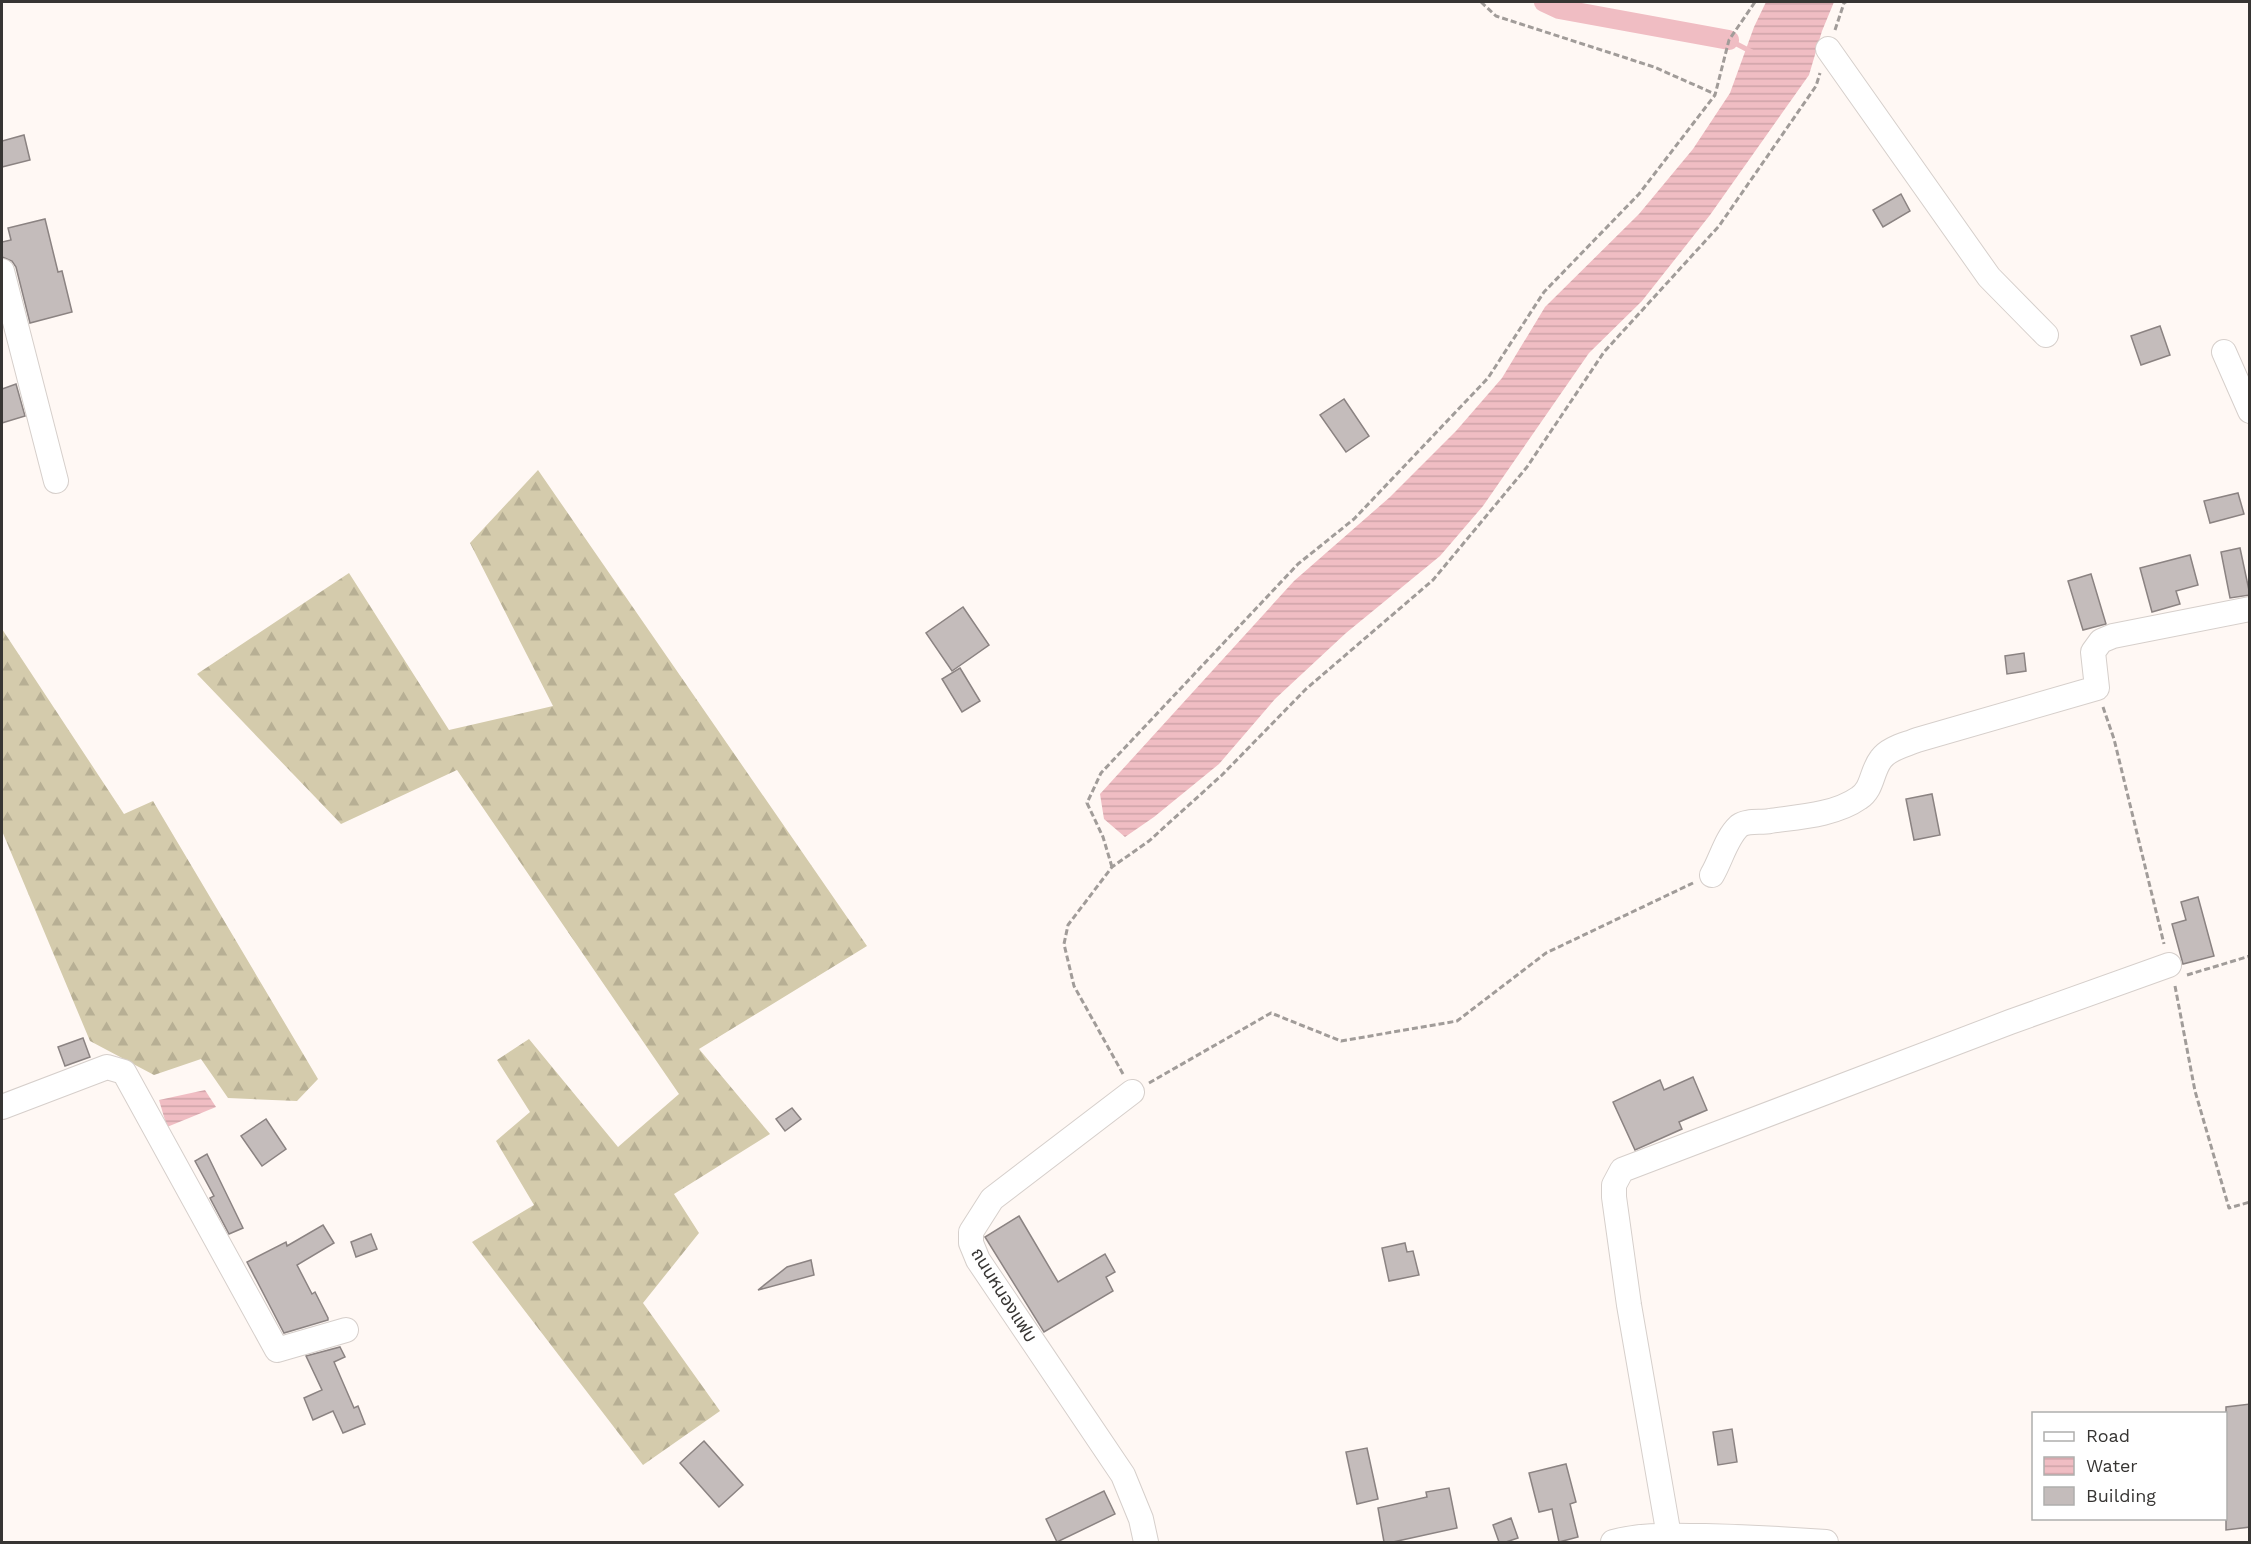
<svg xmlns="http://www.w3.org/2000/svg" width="2251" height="1544" viewBox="0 0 2251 1544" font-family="'Work Sans','Noto Sans Thai',sans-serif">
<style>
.forest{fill:url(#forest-firs)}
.water{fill:url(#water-rules)}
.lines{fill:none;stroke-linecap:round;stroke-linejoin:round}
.stream{stroke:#f0bdc3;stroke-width:5}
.canal{stroke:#f0bdc3;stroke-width:20}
.building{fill:#c4bcbb;stroke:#8b8382;stroke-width:1.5}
.minor-casing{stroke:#d6cfcb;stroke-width:26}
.path{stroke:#a19c99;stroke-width:3;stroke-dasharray:6 3;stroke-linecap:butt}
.minor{stroke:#fff;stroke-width:24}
.labels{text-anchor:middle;stroke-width:4.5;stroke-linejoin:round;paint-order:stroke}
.street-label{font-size:18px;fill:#373533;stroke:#fff}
</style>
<defs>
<pattern id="forest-firs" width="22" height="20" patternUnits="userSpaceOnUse" patternTransform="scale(1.5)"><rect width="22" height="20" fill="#d4cbac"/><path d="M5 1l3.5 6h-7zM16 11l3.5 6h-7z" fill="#b7af94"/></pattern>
<pattern id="water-rules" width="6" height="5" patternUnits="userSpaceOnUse" patternTransform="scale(1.5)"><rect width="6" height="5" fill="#f0bdc3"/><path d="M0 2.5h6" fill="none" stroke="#cea3a8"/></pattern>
</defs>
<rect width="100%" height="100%" fill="#fff8f4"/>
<!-- forest -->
<g class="forest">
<polygon points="538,470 867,946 699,1049 770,1134 674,1194 699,1233 643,1303 720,1411 643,1465 472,1242 534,1205 496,1141 530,1112 497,1060 529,1039 618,1147 679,1094 457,770 341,824 197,674 349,573 449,730 553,706 470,543"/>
<polygon points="2,629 124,814 153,801 318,1079 297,1101 228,1098 201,1059 154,1075 90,1041 2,831"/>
</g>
<!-- water -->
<g class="water">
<polygon points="1766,2 1834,2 1822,31 1809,75 1710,215 1642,301 1589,353 1483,506 1440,556 1346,633 1275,699 1219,764 1154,817 1125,837 1104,819 1100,794 1294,581 1390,497 1456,431 1502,378 1545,307 1639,214 1693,149 1730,93 1754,27"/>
<polygon points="205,1090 216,1107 167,1127 159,1100"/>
</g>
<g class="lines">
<!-- stream -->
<polyline class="stream" points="1729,40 1752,52"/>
<!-- canal -->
<polyline class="canal" points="1544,2 1559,9 1729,40"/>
</g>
<!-- building -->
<g class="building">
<polygon points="24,135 30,160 2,167 2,141"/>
<polygon points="1901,194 1910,211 1883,227 1873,210"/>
<polygon points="45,219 58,272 62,271 72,312 30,323 16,267 12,261 2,257 2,242 11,240 8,228"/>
<polygon points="2160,326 2170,355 2141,365 2131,336"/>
<polygon points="16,384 25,416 2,423 2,389"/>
<polygon points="1344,399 1369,436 1346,452 1320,415"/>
<polygon points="2238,493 2244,514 2210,523 2204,501"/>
<polygon points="2240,548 2250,595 2230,598 2221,552"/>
<polygon points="2190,555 2198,585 2176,591 2180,604 2152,612 2140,568"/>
<polygon points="2091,574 2106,624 2083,630 2068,581"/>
<polygon points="963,607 989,645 952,671 926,633"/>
<polygon points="2024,653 2026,671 2007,674 2005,656"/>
<polygon points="960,668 980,701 962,712 942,679"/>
<polygon points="1932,794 1940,835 1914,840 1906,799"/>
<polygon points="2198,897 2214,956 2183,964 2172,924 2186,920 2181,902"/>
<polygon points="83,1038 90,1057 65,1066 58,1047"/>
<polygon points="1693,1077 1707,1110 1679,1122 1682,1129 1635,1150 1613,1102 1660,1080 1664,1090"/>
<polygon points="792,1108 801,1119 785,1131 776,1119"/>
<polygon points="266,1119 286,1149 262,1166 241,1136"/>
<polygon points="207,1154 243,1228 229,1234 210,1198 214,1196 195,1161"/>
<polygon points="1019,1216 1058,1282 1105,1254 1115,1272 1106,1277 1113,1291 1044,1332 985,1237"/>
<polygon points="323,1225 334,1243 297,1265 312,1294 315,1292 328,1318 328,1320 284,1333 247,1262 286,1242 287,1246"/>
<polygon points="371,1234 377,1249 356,1257 351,1242"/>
<polygon points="1405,1243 1407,1252 1413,1251 1419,1275 1389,1281 1382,1248"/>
<polygon points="811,1260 814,1275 758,1290 787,1267"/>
<polygon points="340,1347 345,1357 334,1362 354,1408 358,1406 365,1424 343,1433 333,1411 313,1420 304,1398 322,1390 306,1356"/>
<polygon points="2250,1404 2250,1527 2226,1530 2226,1407"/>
<polygon points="1732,1429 1737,1462 1718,1465 1713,1432"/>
<polygon points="704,1441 743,1485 719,1507 680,1463"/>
<polygon points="1367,1448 1378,1499 1357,1504 1346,1452"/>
<polygon points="1566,1464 1576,1502 1570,1504 1578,1537 1559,1542 1552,1509 1539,1512 1529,1473"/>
<polygon points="1449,1488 1457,1528 1393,1542 1384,1542 1378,1508 1427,1497 1426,1492"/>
<polygon points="1104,1491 1115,1514 1057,1542 1046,1519"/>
<polygon points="1511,1518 1518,1538 1506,1542 1499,1542 1493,1525"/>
</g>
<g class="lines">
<defs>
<g id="minor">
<polyline points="1828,49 1989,277 2046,335"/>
<polyline points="2,271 56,481"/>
<polyline points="2224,352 2250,411"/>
<path d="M1712,875C1721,860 1726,838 1739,826C1747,820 1761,823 1770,821C1798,817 1835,815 1859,798C1873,789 1871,772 1881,759C1889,748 1905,745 1917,740L2097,688L2093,652L2101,641L2113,636L2250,609"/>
<polyline points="1132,1092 992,1199 971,1232 971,1243 978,1260 1123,1475 1141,1519 1146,1542"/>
<polyline points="2,1107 107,1067 124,1072 277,1350 346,1330"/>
<polyline points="1669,1536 1629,1305 1614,1197 1614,1185 1622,1170 2010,1022 2169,965"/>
<path d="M1613,1542C1642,1534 1675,1536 1705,1536C1746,1537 1785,1539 1826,1542"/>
</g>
</defs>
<!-- minor casing -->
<use href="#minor" class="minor-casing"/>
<!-- path -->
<g class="path">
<polyline points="1481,2 1496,16 1654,67 1715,94"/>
<polyline points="1835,30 1844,3 1846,2"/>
<polyline points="2103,707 2114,739 2164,944"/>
<polyline points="1112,867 1103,837 1087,803 1101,773 1298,564 1354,519 1488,378 1544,292 1639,194 1715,95 1729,40 1755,2"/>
<polyline points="2187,975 2250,956"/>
<polyline points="2175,986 2195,1091 2229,1208 2250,1202"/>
<polyline points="1123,1074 1074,986 1064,944 1068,925 1112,867 1149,841 1222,775 1306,689 1433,580 1527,467 1604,352 1719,226 1816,86 1820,73"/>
<polyline points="1149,1083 1271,1013 1341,1041 1457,1021 1546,953 1693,883"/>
</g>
<!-- minor -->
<use href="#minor" class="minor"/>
</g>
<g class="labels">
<!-- street labels -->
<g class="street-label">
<text transform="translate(1004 1295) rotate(58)" y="6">ถนนหนองแฟบ</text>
</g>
</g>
<!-- border -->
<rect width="2251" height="1544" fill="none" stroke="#373533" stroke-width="6"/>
<!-- legend -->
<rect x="2032" y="1412" width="195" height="108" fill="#ffffff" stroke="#afaead" stroke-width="1.5"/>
<rect x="2044" y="1432" width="30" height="9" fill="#ffffff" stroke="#afaead" stroke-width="1.5"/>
<text x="2086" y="1442" font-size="18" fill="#373533">Road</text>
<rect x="2044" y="1457" width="30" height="18" fill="url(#water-rules)" stroke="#afaead" stroke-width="1.5"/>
<text x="2086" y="1472" font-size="18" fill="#373533">Water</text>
<rect x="2044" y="1487" width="30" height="18" fill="#c4bcbb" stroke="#afaead" stroke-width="1.5"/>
<text x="2086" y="1502" font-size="18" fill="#373533">Building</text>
</svg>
